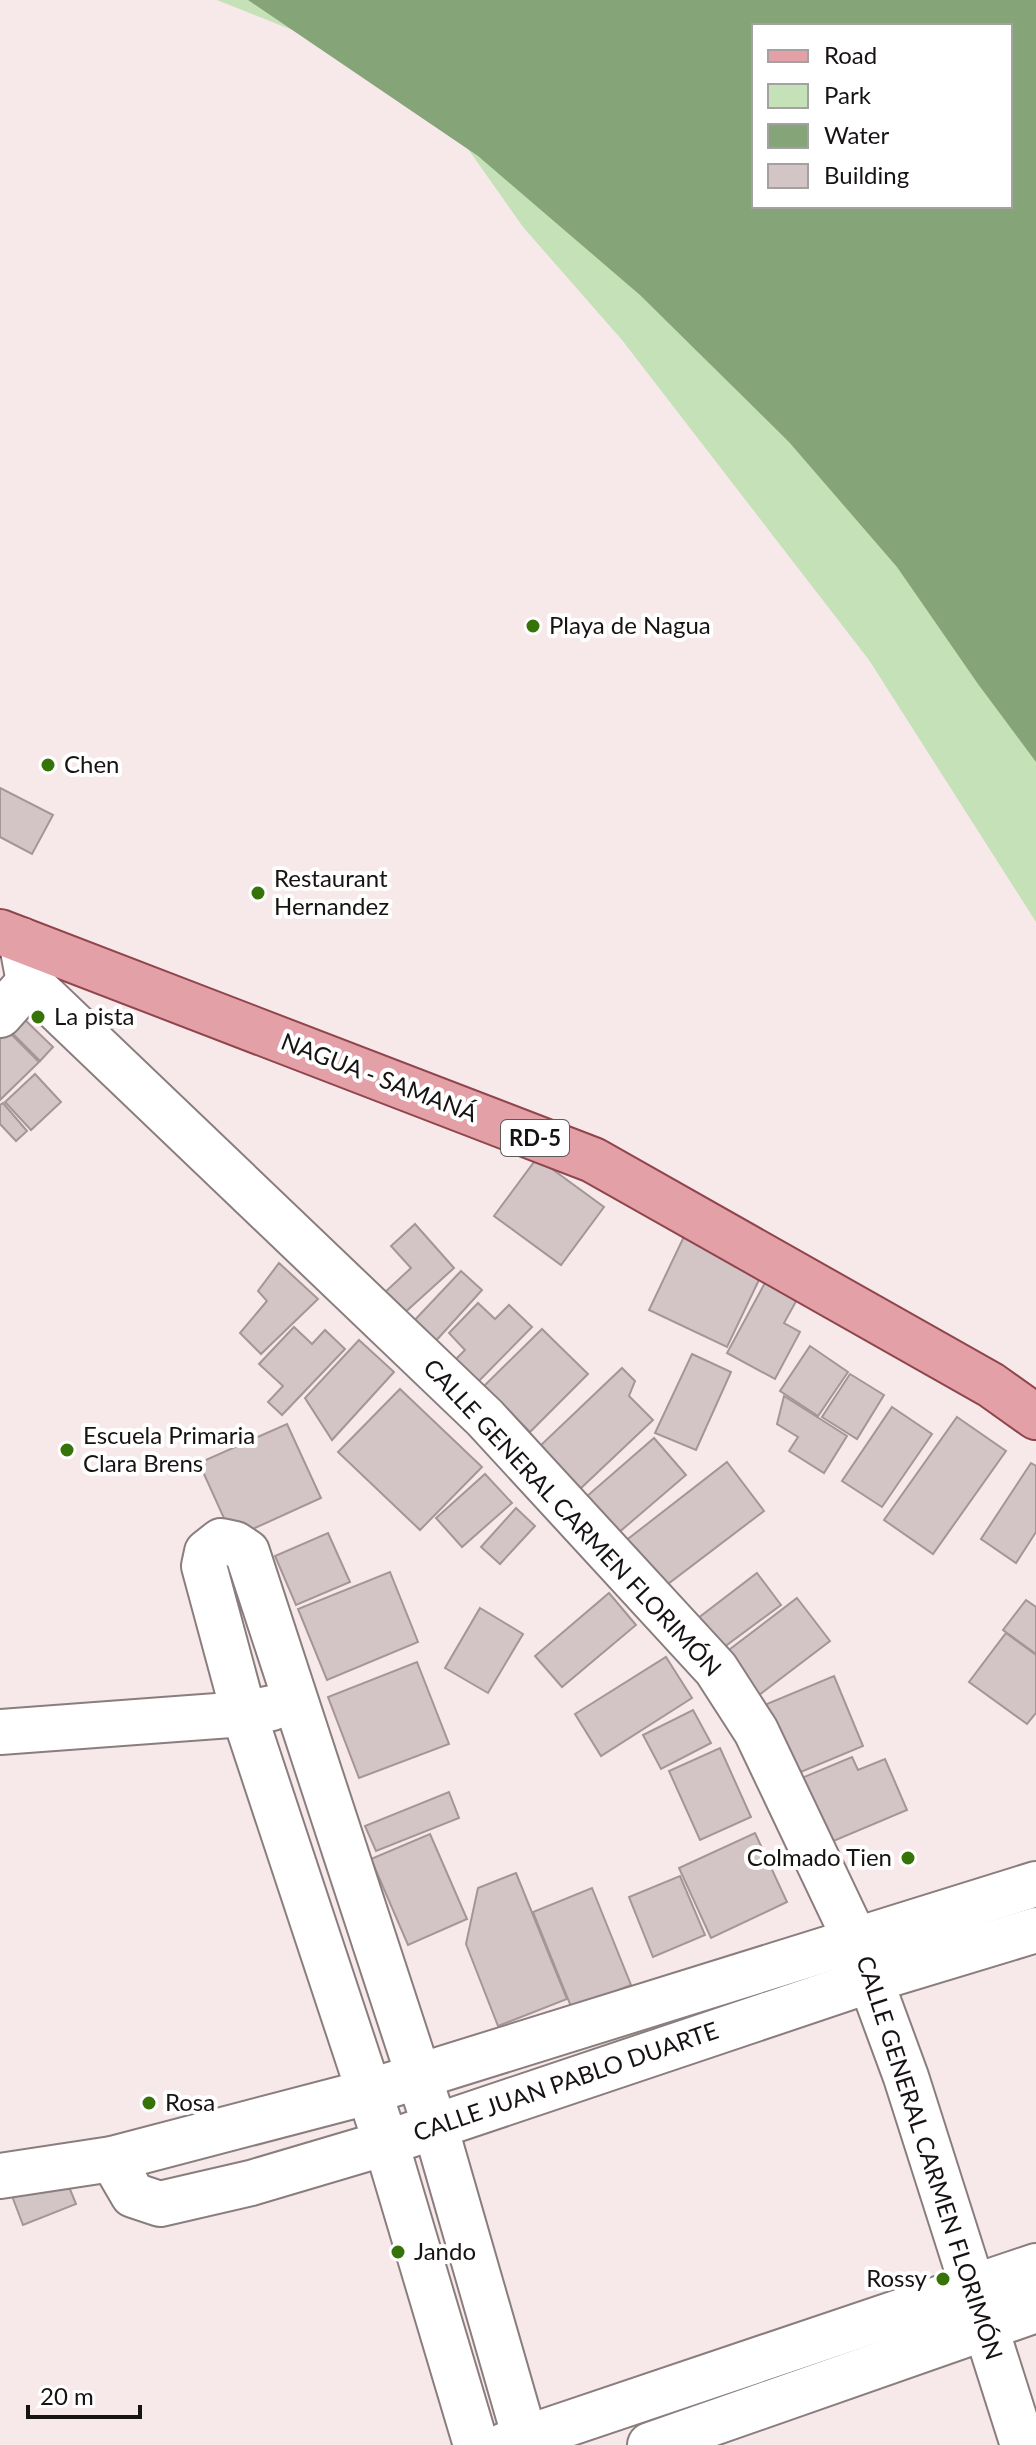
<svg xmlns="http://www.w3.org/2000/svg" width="1036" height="2445" viewBox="0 0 1036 2445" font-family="Lato,sans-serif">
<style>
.green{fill:#c4e1b7;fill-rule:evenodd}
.water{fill:#85a477;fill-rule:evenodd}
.building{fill:#d3c4c5;stroke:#a49696;stroke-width:2}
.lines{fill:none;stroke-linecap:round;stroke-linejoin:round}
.street-casing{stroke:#8a7d7e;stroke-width:48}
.primary-casing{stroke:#90454d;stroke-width:48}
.street{stroke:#fff;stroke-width:44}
.primary{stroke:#e3a0a7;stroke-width:44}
.poi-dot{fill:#367309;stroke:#fff;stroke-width:3}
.labels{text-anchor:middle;stroke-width:8;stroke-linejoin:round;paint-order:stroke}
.shield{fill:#fff;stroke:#5d5a5a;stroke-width:2}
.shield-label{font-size:22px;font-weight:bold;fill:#181313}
.poi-label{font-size:24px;fill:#181313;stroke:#fff;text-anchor:start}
.street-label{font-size:24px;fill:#181313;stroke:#fff}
</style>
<rect width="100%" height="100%" fill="#f7e9e9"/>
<!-- green -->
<path class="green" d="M217,0H1036V922L869,660L622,340L523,227L435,102L353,54ZM754,26H1010V206H754Z"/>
<!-- water -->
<path class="water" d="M248,0H1036V762L978,684L897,567L789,442L640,295L478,156ZM754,26H1010V206H754Z"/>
<!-- building -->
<g class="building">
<polygon points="0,788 53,815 32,854 0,837"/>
<polygon points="22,1017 53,1047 40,1061 9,1030"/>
<polygon points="8,1031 39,1062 0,1100 0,1039"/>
<polygon points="35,1074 61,1102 31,1130 5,1102"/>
<polygon points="3,1103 27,1131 16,1141 0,1124 0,1105"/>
<polygon points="537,1158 604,1207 561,1265 494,1216"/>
<polygon points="415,1224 454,1268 402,1315 383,1294 411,1268 391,1246"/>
<polygon points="689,1226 767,1263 727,1347 649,1310"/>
<polygon points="279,1263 318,1299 261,1354 240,1333 267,1301 258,1291"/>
<polygon points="461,1271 482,1290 433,1344 411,1324"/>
<polygon points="767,1279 799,1296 784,1323 800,1332 775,1379 727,1353"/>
<polygon points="478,1303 495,1319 509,1305 532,1327 468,1392 445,1370 465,1350 449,1333"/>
<polygon points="294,1327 312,1344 325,1330 345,1349 282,1415 268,1402 283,1386 259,1364"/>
<polygon points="542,1329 588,1374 530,1432 484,1386"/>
<polygon points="359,1340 394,1372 332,1440 305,1398"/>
<polygon points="810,1346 848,1372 818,1416 780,1391"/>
<polygon points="692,1354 731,1372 696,1450 655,1433"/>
<polygon points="622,1368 635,1381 629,1396 653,1420 580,1489 540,1446"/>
<polygon points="850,1374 884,1395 857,1439 822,1417"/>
<polygon points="400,1389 482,1467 420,1530 338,1452"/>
<polygon points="784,1396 847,1436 824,1473 789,1451 798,1437 777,1424"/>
<polygon points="892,1407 932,1434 882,1507 842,1481"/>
<polygon points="957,1417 1006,1451 933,1554 884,1520"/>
<polygon points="287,1424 321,1498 233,1538 199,1463"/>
<polygon points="654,1438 686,1475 617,1534 586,1497"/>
<polygon points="727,1462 764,1511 660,1590 624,1542"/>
<polygon points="1031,1463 1036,1466 1036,1532 1016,1563 981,1539"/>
<polygon points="485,1474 512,1503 462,1547 436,1518"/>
<polygon points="516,1508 535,1526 500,1564 481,1547"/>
<polygon points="328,1533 350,1582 296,1605 275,1556"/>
<polygon points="390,1572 418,1642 327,1680 298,1609"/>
<polygon points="757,1573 781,1605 716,1653 693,1622"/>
<polygon points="609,1593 636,1625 562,1687 535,1656"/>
<polygon points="797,1598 830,1641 750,1702 717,1659"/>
<polygon points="1026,1600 1036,1607 1036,1654 1003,1630"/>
<polygon points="480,1608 523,1634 488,1693 445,1668"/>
<polygon points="1006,1633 1036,1655 1036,1713 1027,1724 969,1682"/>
<polygon points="666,1657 692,1698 601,1756 575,1714"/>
<polygon points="417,1662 449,1744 359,1778 328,1697"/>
<polygon points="834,1676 863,1746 784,1779 755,1709"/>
<polygon points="693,1710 711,1743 661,1769 643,1735"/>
<polygon points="720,1748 751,1817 700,1840 669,1771"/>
<polygon points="852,1757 858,1770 885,1759 907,1810 824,1845 797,1780"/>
<polygon points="449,1792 459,1818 376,1851 365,1826"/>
<polygon points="755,1833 787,1902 711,1938 679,1868"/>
<polygon points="430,1834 467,1919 408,1945 371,1859"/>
<polygon points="516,1873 567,1999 498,2026 466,1944 478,1888"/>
<polygon points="680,1876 705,1935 653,1957 629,1897"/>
<polygon points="592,1888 631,1985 572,2009 533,1912"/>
<polygon points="65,2177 76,2204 23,2225 9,2188"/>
</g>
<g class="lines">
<defs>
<g id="street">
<polyline points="21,940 29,982 485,1418 716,1669 756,1731 856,1941 906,2077 1023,2445"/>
<polyline points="0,1015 29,982"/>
<polyline points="0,1732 244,1714 272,1708"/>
<polyline points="112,2159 133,2195 160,2204 251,2183 386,2143 871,1980 1036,1930"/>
<polyline points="0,2176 112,2159 368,2092 1036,1884"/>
<polyline points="476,2445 386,2143 244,1714 204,1566 207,1552 221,1541 235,1544 247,1552 435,2126 527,2445"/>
<polyline points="505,2445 1036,2266"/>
<polyline points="650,2445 1036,2310"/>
</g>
<polyline id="primary" points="0,932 593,1160 991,1385 1036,1417"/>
</defs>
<!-- street casing -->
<use href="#street" class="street-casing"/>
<!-- primary casing -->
<use href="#primary" class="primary-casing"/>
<!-- street -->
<use href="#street" class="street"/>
<!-- primary -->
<use href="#primary" class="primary"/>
</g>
<!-- markers -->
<g class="poi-dot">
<circle cx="533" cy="626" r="8"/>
<circle cx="48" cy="765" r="8"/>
<circle cx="258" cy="893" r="8"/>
<circle cx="38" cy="1017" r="8"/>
<circle cx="67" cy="1450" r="8"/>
<circle cx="908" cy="1858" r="8"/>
<circle cx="149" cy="2103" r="8"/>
<circle cx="398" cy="2252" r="8"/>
<circle cx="943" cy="2279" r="8"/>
</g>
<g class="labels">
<!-- shield labels -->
<rect class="shield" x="501" y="1120" width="68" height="36" rx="6"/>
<g class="shield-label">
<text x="535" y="1146">RD-5</text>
</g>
<!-- poi labels -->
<g class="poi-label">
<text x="549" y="634">Playa de Nagua</text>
<text x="64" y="773">Chen</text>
<text x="274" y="887">Restaurant<tspan x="274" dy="28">Hernandez</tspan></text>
<text x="54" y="1025">La pista</text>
<text x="83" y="1444">Escuela Primaria<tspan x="83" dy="28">Clara Brens</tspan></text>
<text x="892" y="1866" text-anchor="end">Colmado Tien</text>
<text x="165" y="2111">Rosa</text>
<text x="414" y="2260">Jando</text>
<text x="927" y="2287" text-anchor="end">Rossy</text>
</g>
<!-- street labels -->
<g class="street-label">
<text transform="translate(379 1078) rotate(21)" y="8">NAGUA - SAMANÁ</text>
<text transform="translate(572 1518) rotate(47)" y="8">CALLE GENERAL CARMEN FLORIMÓN</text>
<text transform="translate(566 2082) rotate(-19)" y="8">CALLE JUAN PABLO DUARTE</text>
<text transform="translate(929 2158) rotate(72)" y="8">CALLE GENERAL CARMEN FLORIMÓN</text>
</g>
</g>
<!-- legend -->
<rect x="752" y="24" width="260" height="184" fill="#ffffff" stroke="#a3a1a1" stroke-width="2"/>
<rect x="768" y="50" width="40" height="12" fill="#e3a0a7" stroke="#a3a1a1" stroke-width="2"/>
<text x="824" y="64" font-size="24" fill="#181313">Road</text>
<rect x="768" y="84" width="40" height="24" fill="#c4e1b7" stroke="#a3a1a1" stroke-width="2"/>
<text x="824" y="104" font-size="24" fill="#181313">Park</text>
<rect x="768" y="124" width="40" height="24" fill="#85a477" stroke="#a3a1a1" stroke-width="2"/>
<text x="824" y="144" font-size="24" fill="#181313">Water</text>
<rect x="768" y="164" width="40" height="24" fill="#d3c4c5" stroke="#a3a1a1" stroke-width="2"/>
<text x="824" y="184" font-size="24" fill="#181313">Building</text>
<!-- scale -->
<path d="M28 2405v12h112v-12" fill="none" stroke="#181313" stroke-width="4"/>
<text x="40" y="2405" font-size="24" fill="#181313" stroke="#ffffff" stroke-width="6" paint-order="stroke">20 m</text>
</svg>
